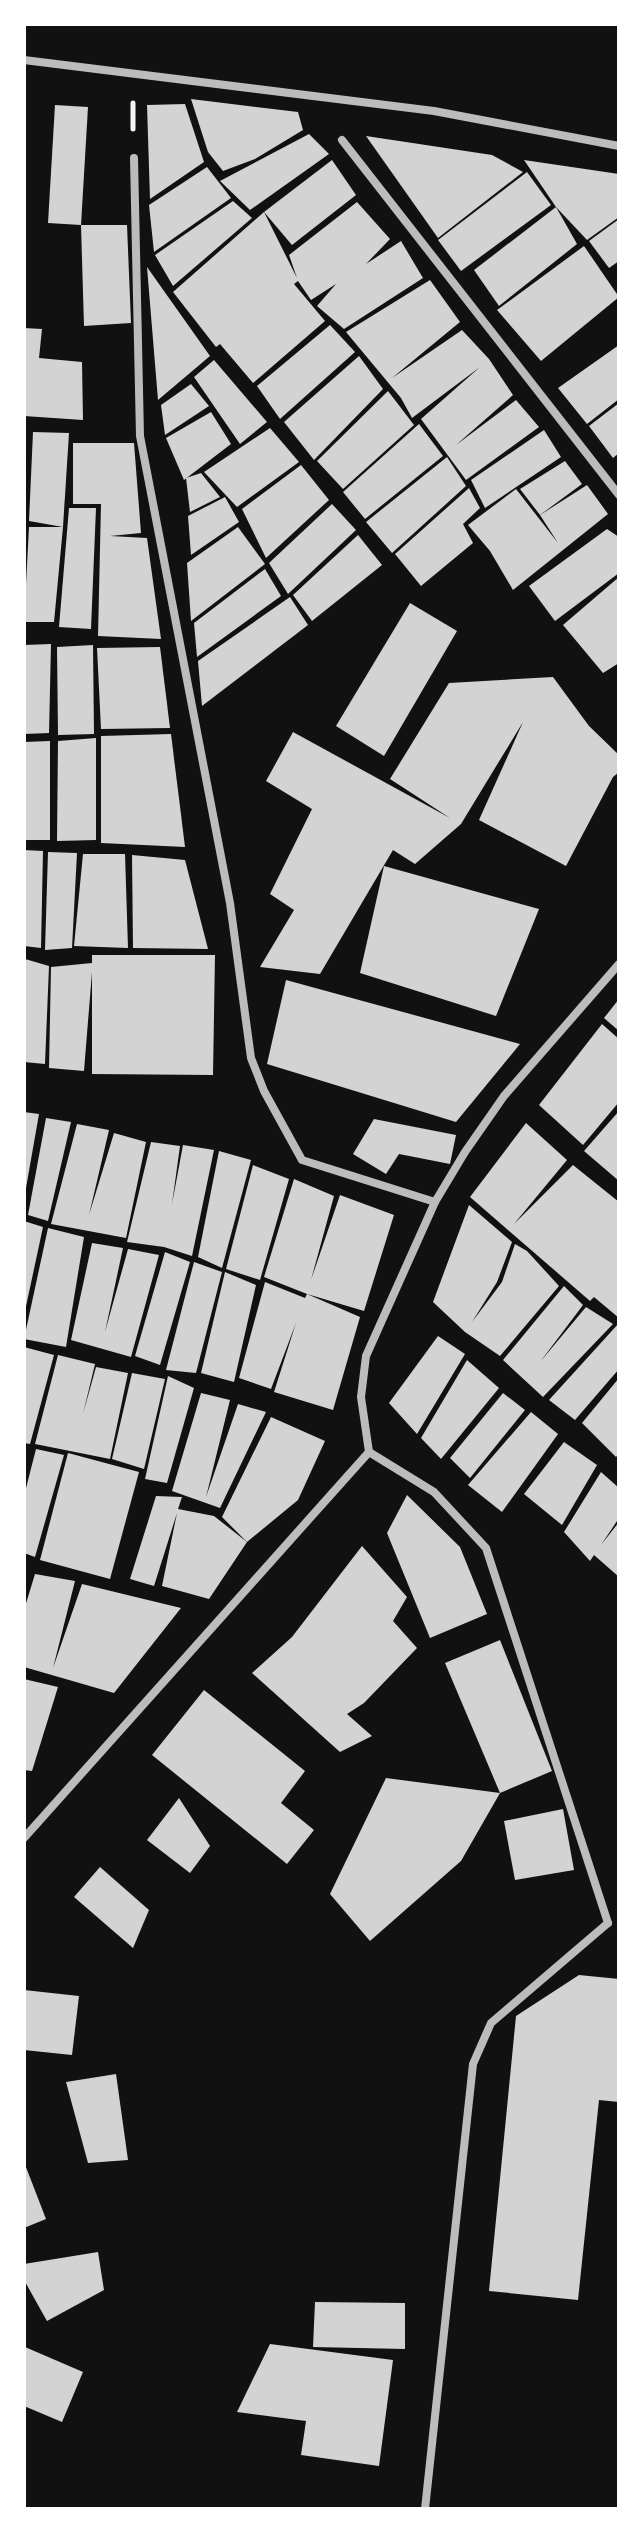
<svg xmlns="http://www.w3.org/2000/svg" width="643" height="2533" viewBox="0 0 643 2533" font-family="Ubuntu,sans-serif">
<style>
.building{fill:#d3d3d3}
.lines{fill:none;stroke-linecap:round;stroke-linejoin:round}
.path{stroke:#f5f5f5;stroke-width:5}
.minor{stroke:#bcbcbc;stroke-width:8}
</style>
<rect width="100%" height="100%" fill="#111"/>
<!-- building -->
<g class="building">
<polygon points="191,99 298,112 303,130 255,159 223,171 208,152"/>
<polygon points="185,104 204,162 150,199 147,105"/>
<polygon points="55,105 88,107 81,225 48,223"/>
<polygon points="309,134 329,154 250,210 220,181"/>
<polygon points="366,136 492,155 523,172 438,238"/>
<polygon points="332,160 356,195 292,245 264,212"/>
<polygon points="524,160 619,174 619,217 587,240 556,207"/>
<polygon points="207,167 231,198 154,252 149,205"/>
<polygon points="527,172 551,205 461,271 438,240"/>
<polygon points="233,201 252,218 173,286 155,255"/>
<polygon points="357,202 390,239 366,264 401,241 423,278 344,329 317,306 336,284 311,300 298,281 294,284 325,321 253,383 220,344 216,347 173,292 264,212 297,278 289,255"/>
<polygon points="556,207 577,244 499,306 474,270"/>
<polygon points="619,219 619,261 609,268 589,241"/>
<polygon points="81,225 127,225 131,323 84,326"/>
<polygon points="584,246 619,297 541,361 497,310"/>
<polygon points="147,267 210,356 158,400"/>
<polygon points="430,280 460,322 392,378 462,330 489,359 513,395 456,445 516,400 539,427 466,480 421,419 480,367 412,418 401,398 346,332"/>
<polygon points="330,325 355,352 280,419 257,386"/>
<polygon points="24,328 42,329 39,358 82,362 83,420 24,416"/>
<polygon points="619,345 619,399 587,424 558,388"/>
<polygon points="359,356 383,389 314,460 284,422"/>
<polygon points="214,360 267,422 240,444 194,377"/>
<polygon points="191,384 209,406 165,435 161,405"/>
<polygon points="388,391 414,425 343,489 317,461"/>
<polygon points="619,403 619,453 613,458 589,426"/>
<polygon points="211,412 231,444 184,480 166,438"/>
<polygon points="419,424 443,456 365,519 343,492"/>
<polygon points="270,428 299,462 237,507 204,472"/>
<polygon points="544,430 561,457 485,508 471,480"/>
<polygon points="33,432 69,433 63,527 29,521"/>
<polygon points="73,443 134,443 141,533 110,536 147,538 161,639 98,636 101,504 73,504"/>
<polygon points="447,457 466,486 392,553 366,522"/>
<polygon points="565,461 582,484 540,515 520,489"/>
<polygon points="301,465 329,500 266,558 242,509"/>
<polygon points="201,473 220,497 190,512 186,478"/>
<polygon points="587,485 608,514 513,590 490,551 468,525 516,489 558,543 540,515"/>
<polygon points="469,488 480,508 463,524 473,543 421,586 395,554"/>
<polygon points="225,497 239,522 191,555 188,516"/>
<polygon points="332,504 356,530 288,594 269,563"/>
<polygon points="69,508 96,508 91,629 59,627"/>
<polygon points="29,527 63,527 54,622 24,622"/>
<polygon points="238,527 265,564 191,621 187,563"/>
<polygon points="607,529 619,537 619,573 555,621 529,586"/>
<polygon points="358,535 382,565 312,621 293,595"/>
<polygon points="265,569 281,596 197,657 194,623"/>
<polygon points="619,577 619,663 603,673 563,625"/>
<polygon points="290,597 308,625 202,706 198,661"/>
<polygon points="410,603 457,631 384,756 336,726"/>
<polygon points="51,644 49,733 24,734 24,645"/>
<polygon points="93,645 94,734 58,735 57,647"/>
<polygon points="160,647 170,728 101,729 97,648"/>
<polygon points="553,677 589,726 619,755 619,772 613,777 566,866 479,820 523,722 461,824 415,864 393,850 320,974 260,967 294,910 270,894 312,809 266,781 293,732 450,818 390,779 449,683"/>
<polygon points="171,734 185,847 101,843 101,736"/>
<polygon points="96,738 96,840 57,841 58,741"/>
<polygon points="50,741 50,840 24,840 24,742"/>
<polygon points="24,850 43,851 41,948 24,946"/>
<polygon points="48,852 77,853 72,948 45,950"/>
<polygon points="83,854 125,854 128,948 74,946"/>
<polygon points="132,855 185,860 208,949 133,948"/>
<polygon points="384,866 539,909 496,1016 360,973"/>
<polygon points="92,955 215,955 213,1075 92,1074 92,972 84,1071 49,1068 51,967 92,963"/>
<polygon points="25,959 49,966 45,1064 24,1062"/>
<polygon points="286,980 520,1044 456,1122 267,1064"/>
<polygon points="619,999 619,1031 604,1018"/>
<polygon points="602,1024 619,1039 619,1102 583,1145 539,1105"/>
<polygon points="619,1111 619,1181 584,1151"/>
<polygon points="24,1112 39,1114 26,1188 24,1188"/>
<polygon points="46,1118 71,1122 48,1221 28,1215"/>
<polygon points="374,1119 456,1135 450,1164 399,1154 386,1174 353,1154"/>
<polygon points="526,1123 567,1160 514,1224 573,1165 619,1202 619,1318 594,1297 590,1301 470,1197"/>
<polygon points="77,1124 109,1130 89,1215 114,1133 146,1142 126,1238 51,1224"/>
<polygon points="151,1142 180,1146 172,1204 183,1145 214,1150 192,1256 164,1247 127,1242"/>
<polygon points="219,1151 251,1160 222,1268 198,1257"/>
<polygon points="253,1165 289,1179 260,1280 226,1269"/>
<polygon points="294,1179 334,1196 311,1280 340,1195 394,1215 364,1311 307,1294 360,1317 333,1410 274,1392 296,1323 271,1389 239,1378 265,1282 305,1298 307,1294 264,1277"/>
<polygon points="469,1205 512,1242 497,1282 472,1322 502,1282 515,1244 527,1251 559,1286 500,1356 465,1332 433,1302"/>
<polygon points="24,1221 43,1227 25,1311 24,1311"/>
<polygon points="48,1228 84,1237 66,1347 24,1339"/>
<polygon points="92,1243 123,1248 105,1332 128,1249 159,1255 131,1357 71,1340"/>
<polygon points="165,1252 190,1262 160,1365 135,1356"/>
<polygon points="194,1262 222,1272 196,1373 166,1370"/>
<polygon points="225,1272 256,1285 234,1382 201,1373"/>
<polygon points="564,1286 583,1305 540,1362 586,1307 613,1324 543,1397 503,1360"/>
<polygon points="619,1323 619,1369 575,1420 549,1400"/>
<polygon points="438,1336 465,1354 417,1434 389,1403"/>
<polygon points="24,1347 54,1355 30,1444 24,1443"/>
<polygon points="58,1355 95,1364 83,1414 96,1367 128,1373 110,1459 35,1444"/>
<polygon points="467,1360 499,1388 441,1459 421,1438"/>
<polygon points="132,1373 165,1379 144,1469 112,1459"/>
<polygon points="168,1376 194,1388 167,1483 145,1479"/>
<polygon points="619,1378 619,1454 616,1457 582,1423"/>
<polygon points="201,1393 230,1400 206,1497 238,1404 266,1412 220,1508 172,1491"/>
<polygon points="503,1393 525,1410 470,1478 450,1458"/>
<polygon points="531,1412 558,1434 502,1512 468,1485"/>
<polygon points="271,1417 325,1441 298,1500 247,1542 222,1517"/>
<polygon points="564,1442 597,1465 562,1525 524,1494"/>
<polygon points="36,1449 64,1455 35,1557 24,1553 24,1496"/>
<polygon points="68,1453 139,1472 110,1579 40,1560"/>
<polygon points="601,1472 619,1488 619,1518 601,1545 619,1522 619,1577 594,1555 590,1561 564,1532"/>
<polygon points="407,1495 460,1547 487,1614 430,1638 387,1533"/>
<polygon points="156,1496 182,1497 178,1509 214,1516 247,1542 209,1599 162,1586 177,1513 154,1586 130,1579"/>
<polygon points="362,1546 407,1597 393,1621 417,1648 364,1703 347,1714 372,1736 340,1752 252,1673 292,1637"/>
<polygon points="35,1574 75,1581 53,1668 82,1584 181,1608 114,1693 24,1667 24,1610"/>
<polygon points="500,1640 552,1771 500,1793 445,1663"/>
<polygon points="24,1679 58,1687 32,1771 24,1770"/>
<polygon points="204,1690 305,1771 281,1803 314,1830 287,1864 152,1755"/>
<polygon points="386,1778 500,1793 461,1861 370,1941 330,1894"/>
<polygon points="179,1798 210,1846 190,1873 147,1840"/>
<polygon points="563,1809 574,1870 515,1880 504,1821"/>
<polygon points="100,1867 149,1910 133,1948 74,1897"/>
<polygon points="579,1975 619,1979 619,2102 599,2100 578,2300 489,2291 516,2016"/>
<polygon points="24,1990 79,1996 72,2055 24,2050"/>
<polygon points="116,2074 128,2160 88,2163 66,2082"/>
<polygon points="24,2162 46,2219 24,2228"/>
<polygon points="98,2252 104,2290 47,2321 24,2280 24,2264"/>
<polygon points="315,2302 405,2303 405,2349 313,2347"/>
<polygon points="270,2344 393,2360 379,2466 301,2455 306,2421 237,2412"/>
<polygon points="25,2347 83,2372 62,2422 24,2406"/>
</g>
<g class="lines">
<!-- path -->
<polyline class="path" points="133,103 133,129"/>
<!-- minor -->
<g class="minor">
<polyline points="24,60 434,111 619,146"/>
<polyline points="342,140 619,495"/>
<polyline points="134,158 140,436 230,903 251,1058 264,1091 302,1160 435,1202"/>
<polyline points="369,1452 434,1492 486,1548 608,1923"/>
<polyline points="24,1838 369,1452 361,1397 366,1356 435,1202 465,1152 504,1096 619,964"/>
<polyline points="425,2509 473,2064 491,2023 608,1923"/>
</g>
</g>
<!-- border -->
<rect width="643" height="2533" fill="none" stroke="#ffffff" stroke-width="52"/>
</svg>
